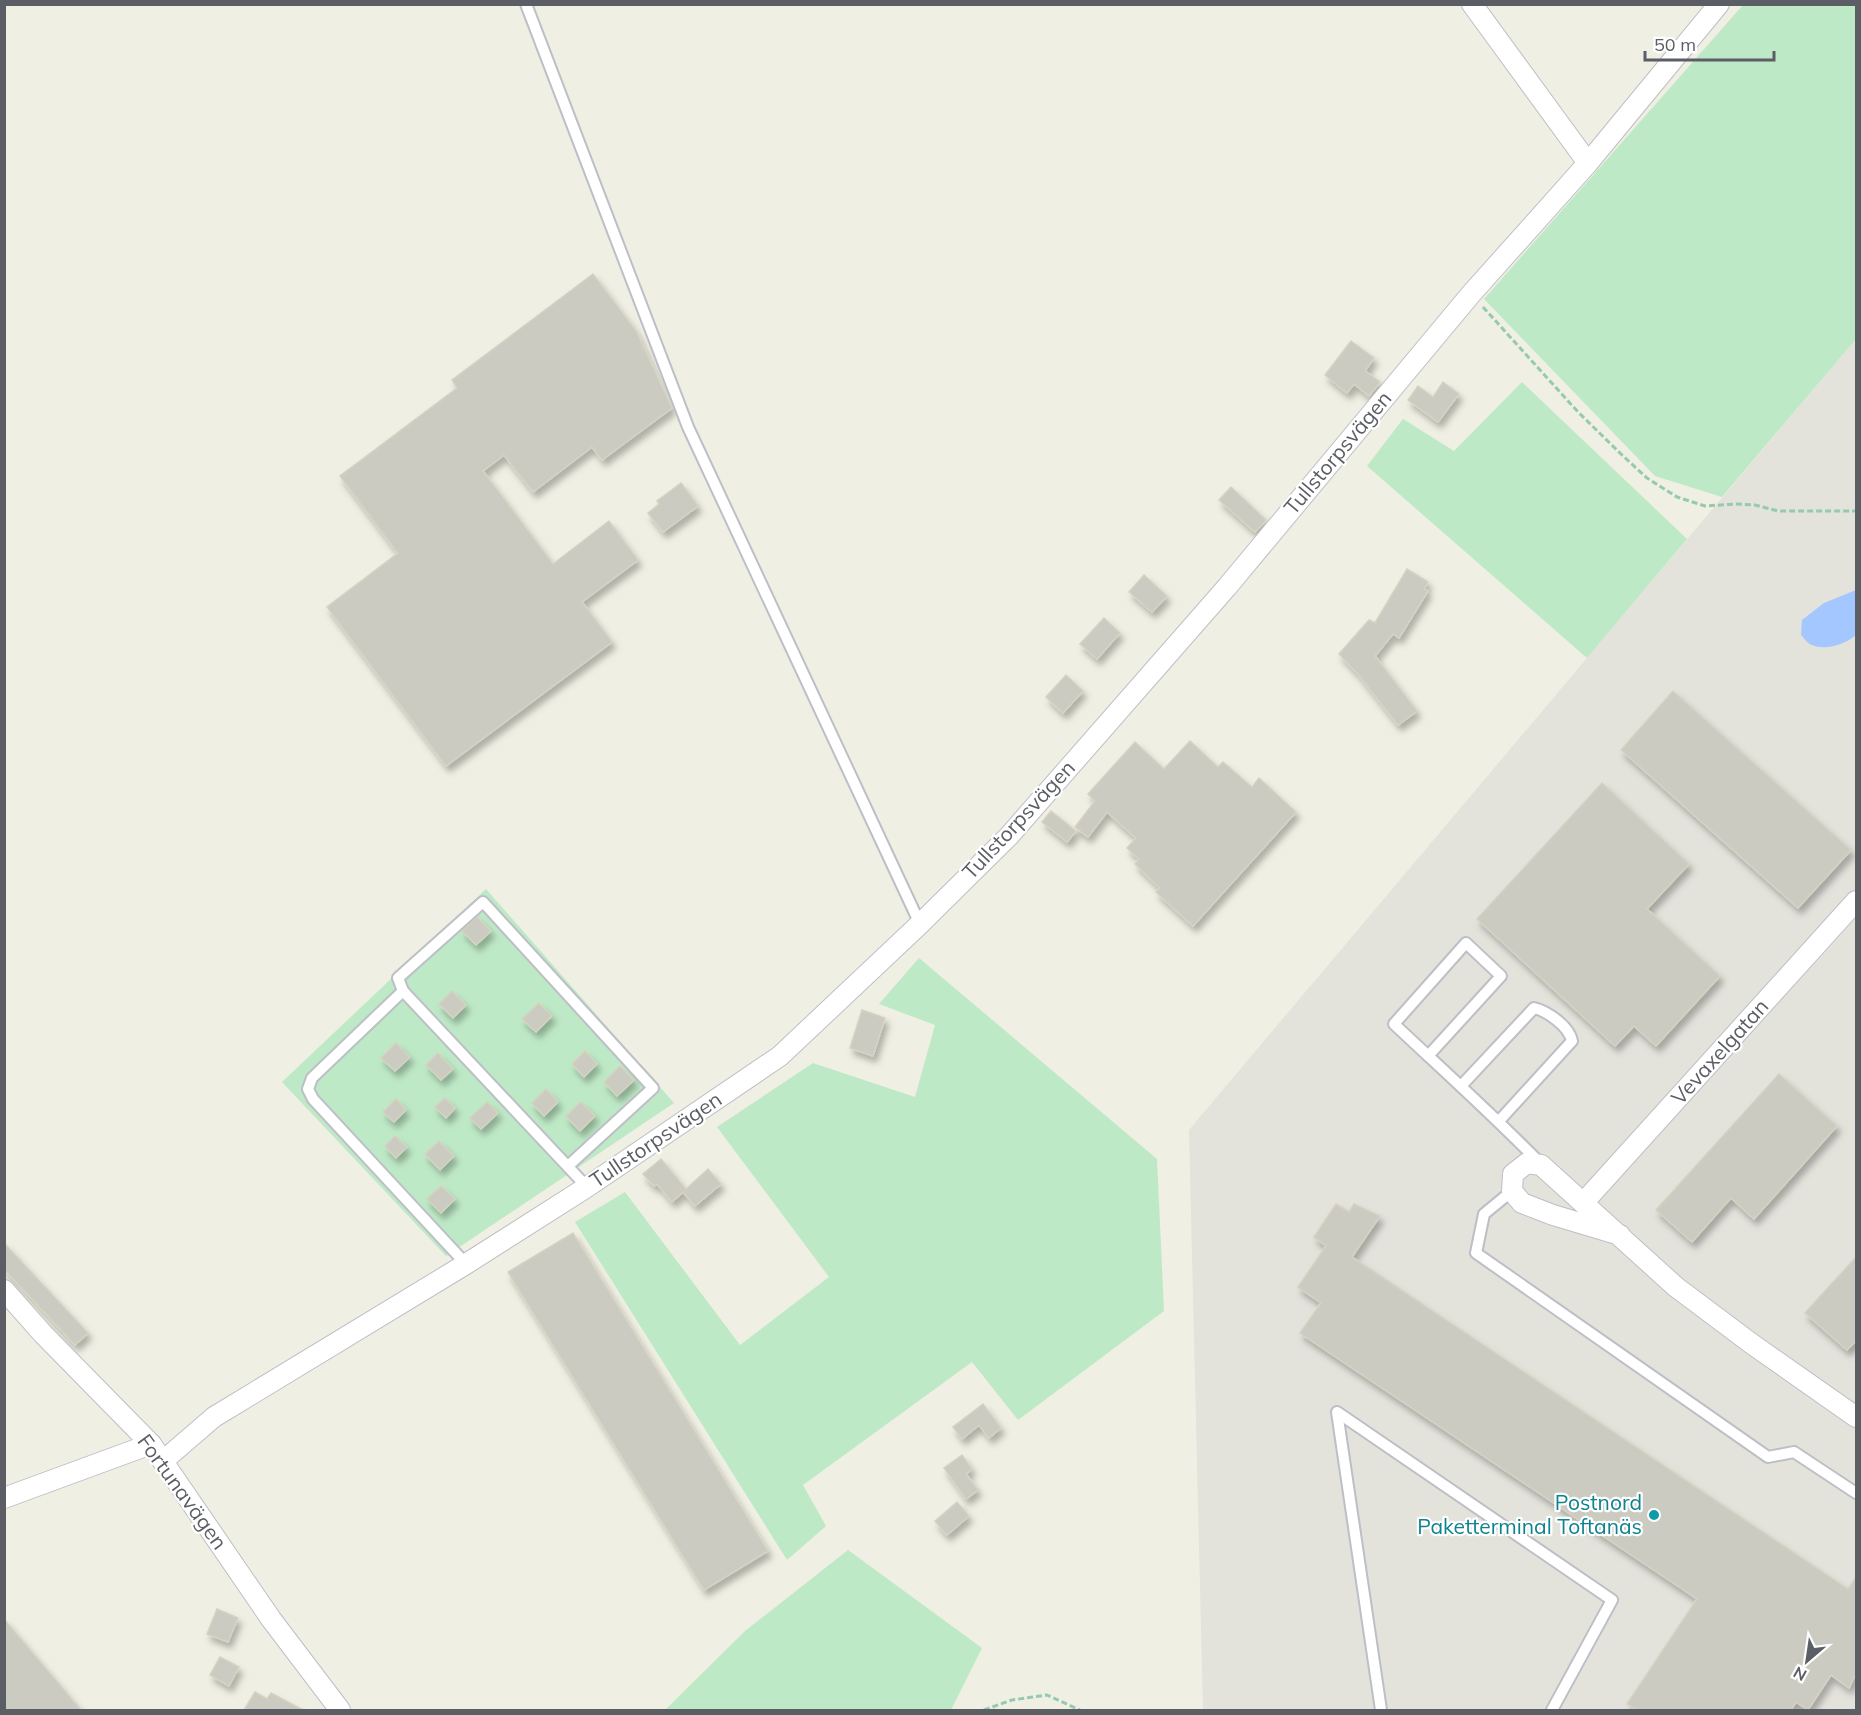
<svg xmlns="http://www.w3.org/2000/svg" width="1861" height="1715" viewBox="0 0 1861 1715" font-family="Mulish,sans-serif">
<style>
.industrial{fill:#e3e2db}
.green{fill:#bee9c6}
.water{fill:#a4c7ff}
.building{fill:#cccbc2;stroke:#d5d2c1;stroke-width:1.5;filter:url(#shadow)}
.lines{fill:none;stroke-linecap:round;stroke-linejoin:round}
.lane-casing{stroke:#bdbfc6;stroke-width:14}
.street-casing{stroke:#bdbfc6;stroke-width:22}
.path{stroke:#96caaf;stroke-width:3;stroke-dasharray:6 3;stroke-linecap:butt}
.lane{stroke:#fff;stroke-width:10}
.street{stroke:#fff;stroke-width:20}
.culture-dot{fill:#0f9aa8;stroke:#fff;stroke-width:2}
.labels{text-anchor:middle;stroke-width:4.5;stroke-linejoin:round;paint-order:stroke}
.street-label{font-size:21px;fill:#5b5e65;stroke:#fff}
.culture-label{font-size:21px;fill:#0d838f;stroke:#fff;text-anchor:end}
</style>
<defs>
<filter id="shadow"><feDropShadow dx="3.5" dy="6" stdDeviation="3" flood-color="#0004"/></filter>
</defs>
<rect width="100%" height="100%" fill="#efefe3"/>
<!-- industrial -->
<polygon class="industrial" points="1856,339 1856,1710 1203,1710 1189,1130"/>
<!-- green -->
<g class="green">
<polygon points="1743,5 1856,5 1856,339 1722,497 1655,476 1484,299"/>
<polygon points="1522,382 1687,539 1587,658 1367,466 1403,419 1454,451"/>
<polygon points="486,889 674,1103 446,1256 282,1082"/>
<polygon points="919,958 1157,1159 1164,1311 1018,1420 972,1362 803,1485 826,1526 787,1560 575,1222 625,1192 740,1345 829,1277 717,1127 813,1063 915,1097 935,1025 879,1004"/>
<polygon points="848,1550 982,1648 951,1710 665,1710 745,1631"/>
</g>
<!-- water -->
<path class="water" d="M1856,590V635C1846,644 1826,651 1812,645C1808,644 1804,638 1801,635L1802,620L1824,603Z"/>
<!-- building -->
<g class="building">
<polygon points="593,274 636,331 672,408 602,460 592,447 533,492 504,455 483,471 553,564 609,521 638,560 582,602 612,642 446,766 327,607 398,553 340,476 457,388 452,380"/>
<polygon points="1351,341 1374,358 1365,371 1380,382 1369,396 1354,384 1347,393 1325,375"/>
<polygon points="1443,382 1459,394 1438,422 1408,400 1418,386 1433,397"/>
<polygon points="681,483 698,506 663,532 648,513 659,504 657,501"/>
<polygon points="1231,487 1266,520 1255,532 1219,500"/>
<polygon points="1407,569 1428,582 1424,589 1428,591 1399,638 1393,634 1375,656 1417,711 1398,725 1359,675 1339,654 1369,620 1375,623"/>
<polygon points="1144,575 1167,596 1152,612 1129,592"/>
<polygon points="1104,618 1120,633 1097,659 1080,644"/>
<polygon points="1066,675 1083,691 1063,713 1046,697"/>
<polygon points="1673,691 1851,850 1798,908 1621,750"/>
<polygon points="1190,741 1218,767 1223,762 1252,787 1259,778 1296,812 1193,926 1156,892 1160,888 1135,864 1139,859 1127,848 1136,838 1107,812 1088,837 1075,827 1095,801 1088,794 1135,742 1164,769"/>
<polygon points="1602,783 1689,864 1647,909 1720,976 1656,1046 1634,1026 1615,1046 1477,919"/>
<polygon points="1051,811 1076,831 1067,842 1042,822"/>
<polygon points="477,917 491,931 476,945 462,931"/>
<polygon points="452,991 466,1005 453,1018 439,1004"/>
<polygon points="539,1003 552,1016 536,1032 522,1019"/>
<polygon points="862,1010 885,1018 873,1056 850,1048"/>
<polygon points="396,1043 410,1057 395,1071 381,1058"/>
<polygon points="585,1051 597,1064 584,1077 572,1064"/>
<polygon points="438,1053 453,1069 441,1080 426,1065"/>
<polygon points="620,1066 634,1080 617,1096 604,1082"/>
<polygon points="1779,1074 1837,1126 1754,1219 1731,1198 1692,1242 1656,1210"/>
<polygon points="546,1089 558,1102 544,1116 532,1103"/>
<polygon points="445,1098 455,1108 446,1118 435,1107"/>
<polygon points="396,1099 406,1110 394,1122 383,1112"/>
<polygon points="487,1102 498,1113 481,1129 470,1118"/>
<polygon points="581,1102 595,1116 580,1131 566,1116"/>
<polygon points="395,1136 407,1147 396,1158 385,1146"/>
<polygon points="439,1141 454,1156 440,1170 425,1154"/>
<polygon points="661,1159 686,1189 708,1169 721,1184 695,1206 683,1192 672,1202 657,1184 654,1186 643,1174"/>
<polygon points="441,1186 455,1199 441,1213 427,1199"/>
<polygon points="1336,1204 1349,1212 1354,1204 1380,1216 1352,1257 1848,1589 1857,1576 1857,1671 1849,1688 1831,1675 1808,1710 1796,1702 1791,1710 1637,1710 1627,1704 1697,1599 1300,1333 1321,1303 1298,1287 1326,1246 1314,1237"/>
<polygon points="573,1233 768,1551 704,1590 508,1272"/>
<polygon points="4,1243 88,1333 75,1345 4,1269"/>
<polygon points="1857,1256 1857,1340 1847,1350 1805,1313"/>
<polygon points="983,1404 1001,1428 989,1438 979,1425 962,1439 953,1427"/>
<polygon points="962,1455 972,1469 966,1474 978,1490 966,1499 944,1468"/>
<polygon points="957,1502 969,1516 947,1535 935,1521"/>
<polygon points="217,1609 238,1618 228,1642 207,1634"/>
<polygon points="4,1619 81,1710 4,1710"/>
<polygon points="220,1657 239,1667 229,1686 210,1675"/>
<polygon points="255,1692 267,1699 271,1693 303,1710 244,1710"/>
</g>
<g class="lines">
<defs>
<g id="lane">
<polyline points="526,4 688,427 920,924"/>
<polyline points="403,991 398,978 483,902 653,1088 568,1166"/>
<path d="M1428,1056L1501,976L1466,943L1394,1024C1443,1070 1492,1114 1539,1162"/>
<path d="M1461,1086L1534,1008C1547,1011 1569,1026 1572,1041L1499,1121"/>
<polyline points="1512,1191 1484,1214 1476,1253 1768,1457 1794,1452 1856,1493"/>
<polyline points="466,1264 313,1099 308,1089 312,1078 403,991 587,1187"/>
<polyline points="1381,1710 1337,1412 1612,1600 1552,1710"/>
</g>
<g id="street">
<polyline points="1472,4 1588,163"/>
<polyline points="1584,1202 1856,901"/>
<polyline points="1620,1235 1553,1215 1522,1203 1512,1191 1513,1174 1527,1163 1541,1165 1676,1287 1752,1344 1856,1417"/>
<polyline points="4,1290 43,1334 151,1444 271,1619 340,1710"/>
<polyline points="163,1461 214,1417 466,1264 587,1187 780,1056 920,924 1009,836 1227,587 1471,294 1588,163 1719,4"/>
<polyline points="4,1498 151,1444"/>
</g>
</defs>
<!-- lane casing -->
<use href="#lane" class="lane-casing"/>
<!-- street casing -->
<use href="#street" class="street-casing"/>
<!-- path -->
<g class="path">
<polyline points="1483,307 1578,412 1622,455 1647,478 1677,497 1705,506 1735,504 1755,505 1778,511 1856,511"/>
<polyline points="984,1710 1012,1700 1047,1695 1080,1710"/>
</g>
<!-- lane -->
<use href="#lane" class="lane"/>
<!-- street -->
<use href="#street" class="street"/>
</g>
<!-- markers -->
<circle class="culture-dot" cx="1654" cy="1515" r="6"/>
<g class="labels">
<!-- street labels -->
<g class="street-label">
<text transform="translate(1338 453) rotate(-50)" y="7">Tullstorpsvägen</text>
<text transform="translate(1019 820) rotate(-47)" y="7">Tullstorpsvägen</text>
<text transform="translate(1720 1052) rotate(-48)" y="7">Vevaxelgatan</text>
<text transform="translate(656 1140) rotate(-34)" y="7">Tullstorpsvägen</text>
<text transform="translate(182 1492) rotate(54)" y="7">Fortunavägen</text>
</g>
<!-- culture labels -->
<g class="culture-label">
<text x="1642" y="1510">Postnord<tspan x="1642" dy="24">Paketterminal Toftanäs</tspan></text>
</g>
</g>
<!-- border -->
<rect width="1861" height="1715" fill="none" stroke="#5b5e65" stroke-width="12"/>
<!-- north arrow -->
<g transform="translate(1807 1661) rotate(209)" stroke="#ffffff" stroke-width="4.5" paint-order="stroke">
<path d="M0-4.5L10 22L0 15L-10 22Z" fill="#5b5e65"/>
<text y="-9" font-size="16" font-weight="bold" text-anchor="middle" fill="#5b5e65">N</text>
</g>
<!-- scale -->
<path d="M1645 51v9h129v-9" fill="none" stroke="#5b5e65" stroke-width="3"/>
<text x="1654" y="51" font-size="18" fill="#5b5e65" stroke="#ffffff" stroke-width="4.5" paint-order="stroke">50 m</text>
</svg>
